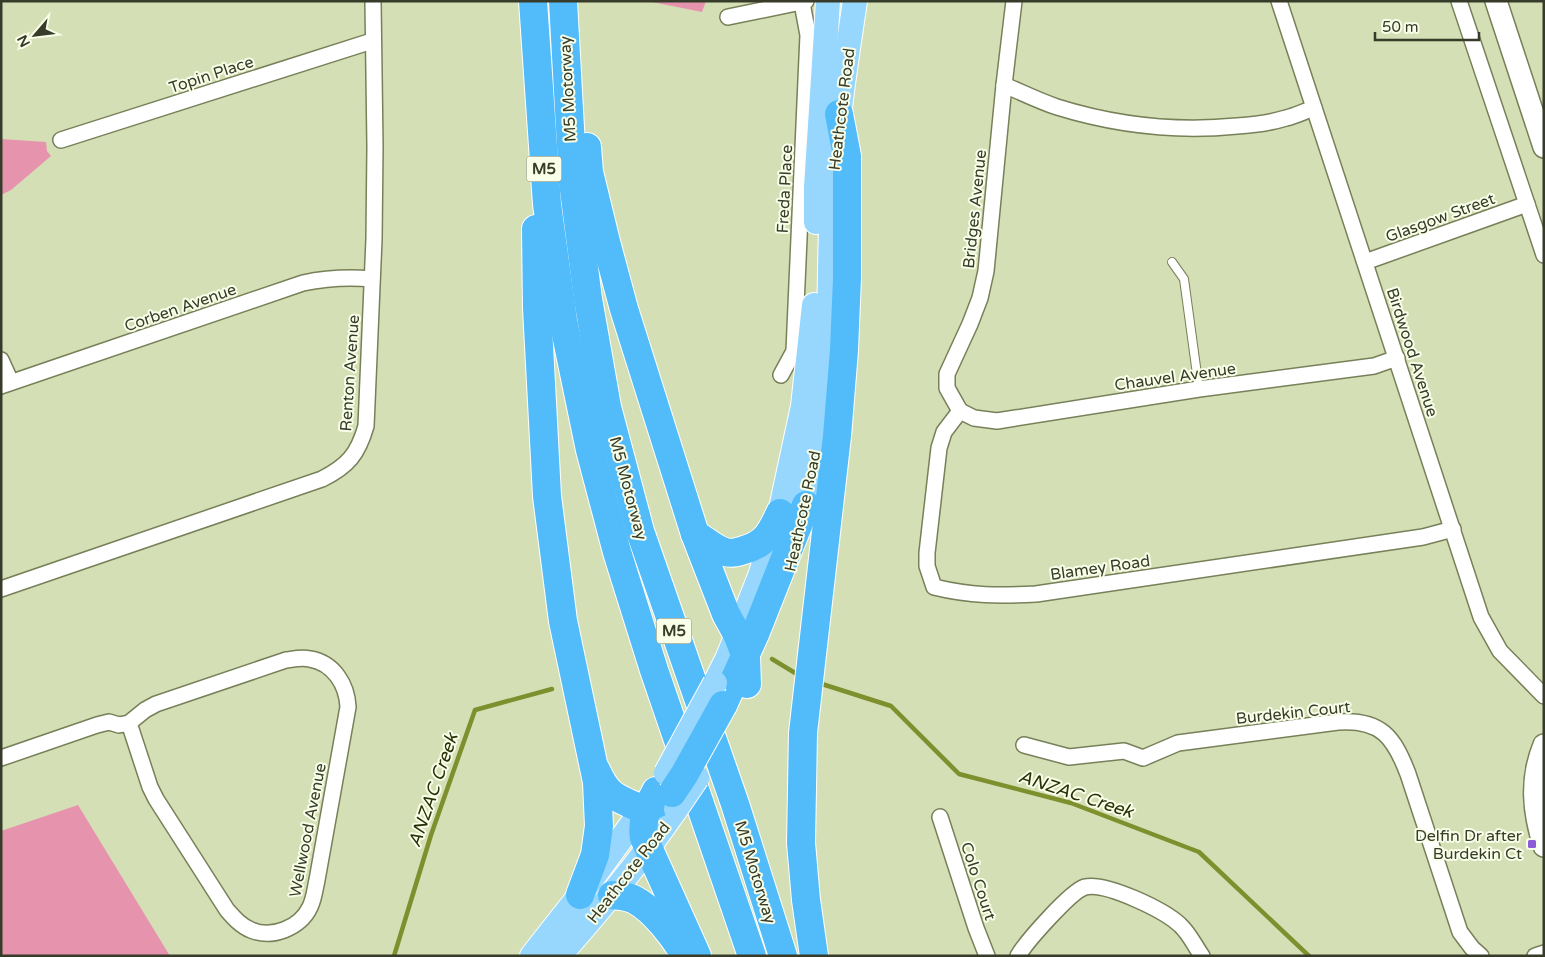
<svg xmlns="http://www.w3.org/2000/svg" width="1545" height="957" viewBox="0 0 1545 957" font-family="'Varela Round',sans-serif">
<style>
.green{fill:#e694ae}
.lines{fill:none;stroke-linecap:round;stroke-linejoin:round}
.stream{stroke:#7e8f2e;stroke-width:4.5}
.lane-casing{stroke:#778059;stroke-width:10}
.street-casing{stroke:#778059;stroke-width:18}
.secondary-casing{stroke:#778059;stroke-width:24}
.primary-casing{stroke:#fff;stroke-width:26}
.highway-casing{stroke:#fff;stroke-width:30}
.lane{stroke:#fff;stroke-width:8}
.street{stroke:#fff;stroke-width:15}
.secondary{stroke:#fff;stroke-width:21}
.primary{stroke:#97d7fd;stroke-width:24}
.highway{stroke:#52bcfb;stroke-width:28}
.primary-bridge-casing{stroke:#fff;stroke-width:26;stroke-linecap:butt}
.highway-bridge-casing{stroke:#fff;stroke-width:30;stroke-linecap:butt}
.primary-bridge{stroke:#97d7fd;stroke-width:24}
.highway-bridge{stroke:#52bcfb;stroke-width:28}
.poi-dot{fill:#8c5cd6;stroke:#f8fee8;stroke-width:2}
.labels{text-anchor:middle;stroke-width:4;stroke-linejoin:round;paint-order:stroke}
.shield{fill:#f8fee8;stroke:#717663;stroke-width:1}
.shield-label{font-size:15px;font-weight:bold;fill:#373b2a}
.street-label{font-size:16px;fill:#373b2a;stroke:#f8fee8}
.poi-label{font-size:16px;fill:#373b2a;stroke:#f8fee8;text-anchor:end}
.water-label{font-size:18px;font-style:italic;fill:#293007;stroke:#f8fee8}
</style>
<rect width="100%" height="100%" fill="#d5dfb5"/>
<!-- green -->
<g class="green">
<polygon points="647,1 706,1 702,12"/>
<polygon points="1,139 46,142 47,151 51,156 11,190 1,195"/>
<polygon points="78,805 170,956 1,956 1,831"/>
</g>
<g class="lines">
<!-- stream -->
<g class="stream">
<polyline points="772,659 800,676"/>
<polyline points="822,684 891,706 959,774 1071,803 1199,852 1309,956"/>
<polyline points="394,956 431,835 475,710 552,689"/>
</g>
<defs>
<polyline id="lane" points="1172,262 1184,279 1199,389"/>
<g id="street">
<polyline points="1279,1 1481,617 1500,651 1544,696"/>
<polyline points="1459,1 1544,255"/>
<polyline points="728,17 806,1"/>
<path d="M1004,85C1021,92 1039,101 1057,107C1115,125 1176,132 1237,126C1253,125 1270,123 1286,118C1295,116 1305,111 1314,108"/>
<polyline points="61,140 372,41"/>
<polyline points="1365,262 1527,204"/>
<polyline points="1,360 11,382"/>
<polyline points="781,375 794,351 808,35 802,3"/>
<path d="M1,386L303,283C327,278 348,277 372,279"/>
<path d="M960,411L944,432L939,448L927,553V566L934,587C971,596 999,596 1036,594L1423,537L1453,529"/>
<polyline points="960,411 974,418 997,421 1199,389 1374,366 1397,358"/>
<polyline points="960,411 947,388 947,374 970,324 980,298 986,271 1004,85 1014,1"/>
<path d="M1,589L322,479C348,466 358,454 366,426L374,239L375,147L373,1"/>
<path d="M1024,745L1069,757L1124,751L1143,758L1178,743L1338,722C1381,719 1394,737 1408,774L1460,932L1472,948L1481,956"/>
<path d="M1,758L97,725L109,722L119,725L129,723L145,710L156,704L286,660C294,659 302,657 310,659C334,663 347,685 348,707L317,880C315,889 314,899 310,907C300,928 272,939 251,930C241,926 234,918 227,910L156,799L150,787L129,723"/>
<polyline points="940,817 976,928 987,956"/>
<path d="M1018,956C1026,942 1071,891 1085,887C1106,882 1164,910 1180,925C1189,933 1195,946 1202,956"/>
<polyline points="1535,956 1544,953"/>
</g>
<g id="secondary">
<polyline points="1496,1 1544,147"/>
<path d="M1544,745C1530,779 1533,811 1544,846"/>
</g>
<g id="primary">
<polyline points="816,222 816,187 828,1"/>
<path d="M801,523C814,469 823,415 827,359C831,301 829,243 833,185C836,124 846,62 855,1"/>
<polyline points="715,683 728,657 760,576 780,513 803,406 814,305"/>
<polyline points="532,956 580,895 648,802"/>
<path d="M559,956C601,908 640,862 676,809"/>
</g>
<g id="highway">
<polyline points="533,1 547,204 563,320 590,450 617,552 654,670 752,956"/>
<polyline points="563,1 573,182 588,299 607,407 640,531 735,804 783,956"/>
<polyline points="587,147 589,172 606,242 624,309 695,534 726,614 737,634 746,657 747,684"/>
<polyline points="536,229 537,308 547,496 563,621 597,782 599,826 595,855 580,895"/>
<path d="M695,534C705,540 715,549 725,552C732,554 738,552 744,550C766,544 771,532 780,513"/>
<polyline points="723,705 755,634 806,505"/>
<path d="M596,770C609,799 617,797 643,810L663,801"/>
<path d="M656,791C648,806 641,820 644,838L697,956"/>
<path d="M612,895C620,896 628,896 635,900C654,910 674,937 685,955"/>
<polyline points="814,956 806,900 801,843 803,733 837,436 844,350 847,278 847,156 839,114"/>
</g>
</defs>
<!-- lane casing -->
<use href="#lane" class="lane-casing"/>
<!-- street casing -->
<use href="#street" class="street-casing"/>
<!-- secondary casing -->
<use href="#secondary" class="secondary-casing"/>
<!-- primary casing -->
<use href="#primary" class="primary-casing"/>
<!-- highway casing -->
<use href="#highway" class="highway-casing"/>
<!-- lane -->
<use href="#lane" class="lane"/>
<!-- street -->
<use href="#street" class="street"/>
<!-- secondary -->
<use href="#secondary" class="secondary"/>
<!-- primary -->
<use href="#primary" class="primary"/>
<!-- highway -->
<use href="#highway" class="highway"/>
<defs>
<g id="primary-bridge">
<polyline points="666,773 715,683"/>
<polyline points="676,809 697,778"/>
</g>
<polyline id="highway-bridge" points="672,793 684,775 723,705"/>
</defs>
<!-- primary-bridge casing -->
<use href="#primary-bridge" class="primary-bridge-casing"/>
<!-- highway-bridge casing -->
<use href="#highway-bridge" class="highway-bridge-casing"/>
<!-- primary-bridge -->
<use href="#primary-bridge" class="primary-bridge"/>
<!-- highway-bridge -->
<use href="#highway-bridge" class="highway-bridge"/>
</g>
<!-- markers -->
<rect class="poi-dot" x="1527" y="839" width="10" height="10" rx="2.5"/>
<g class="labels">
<!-- shield labels -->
<g class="shield">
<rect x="526.5" y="156.5" width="35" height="25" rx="4"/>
<rect x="656.5" y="618.5" width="35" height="25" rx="4"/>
</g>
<g class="shield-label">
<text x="544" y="174">M5</text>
<text x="674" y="636">M5</text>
</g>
<!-- street labels -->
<g class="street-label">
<text transform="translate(211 74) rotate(-18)" y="6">Topin Place</text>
<text transform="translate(567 89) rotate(-93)" y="6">M5 Motorway</text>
<text transform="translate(841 109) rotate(-83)" y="6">Heathcote Road</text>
<text transform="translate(784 189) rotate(-87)" y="6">Freda Place</text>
<text transform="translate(974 209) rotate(-84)" y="6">Bridges Avenue</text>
<text transform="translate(1440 217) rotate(-20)" y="6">Glasgow Street</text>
<text transform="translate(180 307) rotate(-19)" y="6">Corben Avenue</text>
<text transform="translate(1413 352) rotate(72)" y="6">Birdwood Avenue</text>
<text transform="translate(349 373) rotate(-86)" y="6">Renton Avenue</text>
<text transform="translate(1175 376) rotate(-8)" y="6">Chauvel Avenue</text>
<text transform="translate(629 488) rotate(75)" y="6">M5 Motorway</text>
<text transform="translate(802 511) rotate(-78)" y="6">Heathcote Road</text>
<text transform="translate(1100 567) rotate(-8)" y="6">Blamey Road</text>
<text transform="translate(1293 712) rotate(-6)" y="6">Burdekin Court</text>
<text transform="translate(307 830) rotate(-79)" y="6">Wellwood Avenue</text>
<text transform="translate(628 872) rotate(-52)" y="6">Heathcote Road</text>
<text transform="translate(756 872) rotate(73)" y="6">M5 Motorway</text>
<text transform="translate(979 881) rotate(72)" y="6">Colo Court</text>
</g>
<!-- poi labels -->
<g class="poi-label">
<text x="1522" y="841">Delfin Dr after<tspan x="1522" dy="18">Burdekin Ct</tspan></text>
</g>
<!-- water labels -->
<g class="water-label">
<text transform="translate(433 790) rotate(-71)" y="6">ANZAC Creek</text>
<text transform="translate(1076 794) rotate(18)" y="6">ANZAC Creek</text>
</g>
</g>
<!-- border -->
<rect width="1545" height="957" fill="none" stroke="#373b2a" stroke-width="5"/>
<!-- north arrow -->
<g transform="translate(35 35) rotate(242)" stroke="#f8fee8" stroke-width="4" paint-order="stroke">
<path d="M0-4L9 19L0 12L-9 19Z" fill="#373b2a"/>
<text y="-8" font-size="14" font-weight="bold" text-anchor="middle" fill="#373b2a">N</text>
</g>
<!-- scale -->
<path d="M1375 32v8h104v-8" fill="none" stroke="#373b2a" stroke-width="2.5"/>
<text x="1382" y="32" font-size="15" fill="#373b2a" stroke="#f8fee8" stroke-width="4" paint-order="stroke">50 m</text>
</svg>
